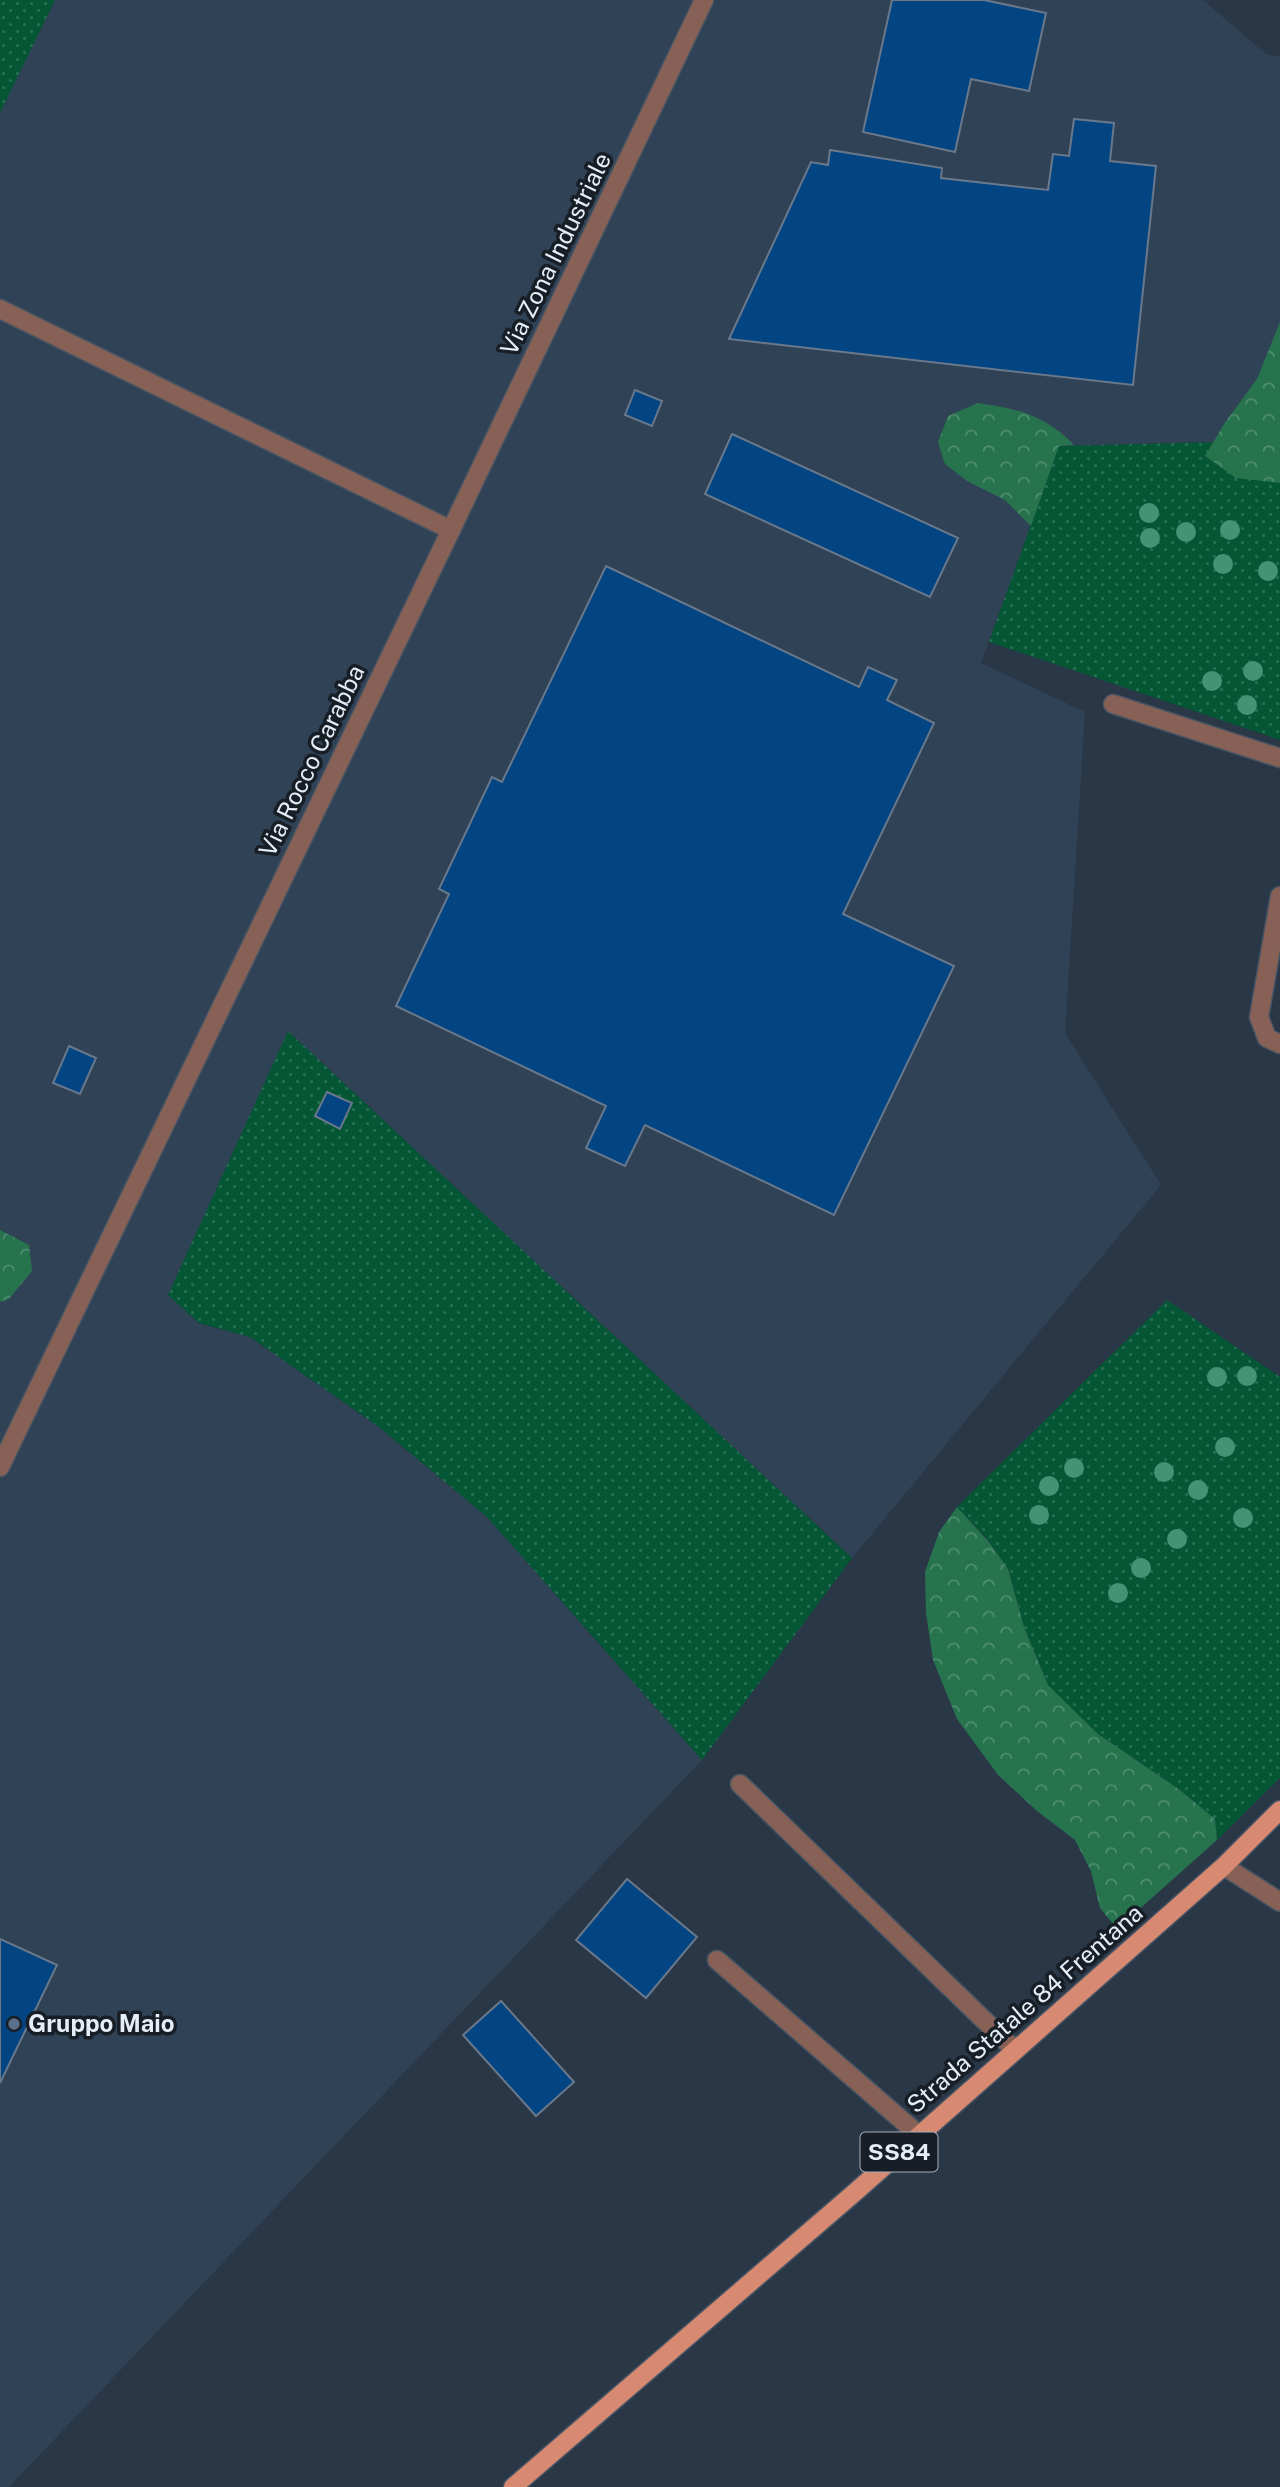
<svg xmlns="http://www.w3.org/2000/svg" width="1280" height="2487" viewBox="0 0 1280 2487" font-family="'Public Sans',sans-serif">
<style>
.built{fill:#304256}
.grass{fill:url(#grass-dots)}
.forest{fill:url(#forest-crowns)}
.building{fill:#034583;stroke:#69788a;stroke-width:2}
.lines{fill:none;stroke-linecap:round;stroke-linejoin:round}
.service-casing{stroke:#475463;stroke-width:21}
.minor-casing{stroke:#475463;stroke-width:21}
.primary-casing{stroke:#475463;stroke-width:21}
.service{stroke:#876155;stroke-width:18}
.minor{stroke:#876155;stroke-width:18}
.primary{stroke:#d78971;stroke-width:18}
.tree{fill:#449377}
.service-dot{fill:#5c6f8a;stroke:#181e25;stroke-width:2.5}
.labels{text-anchor:middle;stroke-width:7;stroke-linejoin:round;paint-order:stroke}
.shield{fill:#181e25;stroke:#a8afb9;stroke-width:2}
.shield-label{font-size:23px;font-weight:bold;fill:#e5edf8}
.street-label{font-size:24px;fill:#e5edf8;stroke:#181e25}
.poi-label{font-size:24px;font-weight:bold;fill:#e5edf8;stroke:#181e25;text-anchor:start}
</style>
<defs>
<pattern id="grass-dots" width="8" height="8" patternUnits="userSpaceOnUse" patternTransform="scale(1.75)"><rect width="8" height="8" fill="#045635"/><path d="M2 2h.1M6 6h.1" fill="none" stroke="#286f53" stroke-width="1.8" stroke-linecap="round"/></pattern>
<pattern id="forest-crowns" width="20" height="18" patternUnits="userSpaceOnUse" patternTransform="scale(1.75)"><rect width="20" height="18" fill="#26734e"/><path d="M2 6a3 3 0 1 1 6 0M12 15a3 3 0 1 1 6 0" fill="none" stroke="#508e71"/></pattern>
</defs>
<rect width="100%" height="100%" fill="#293747"/>
<!-- built -->
<polygon class="built" points="0,0 1203,0 1266,54 1280,57 1280,440 1060,446 981,663 1085,712 1065,1033 1161,1185 852,1558 289,1032 199,1323 250,1337 379,1427 487,1517 702,1760 9,2487 0,2487"/>
<!-- grass -->
<g class="grass">
<polygon points="0,0 55,0 0,113"/>
<polygon points="1213,442 1205,457 1280,483 1280,740 989,642 1059,446"/>
<polygon points="288,1031 852,1558 702,1760 487,1517 379,1427 250,1337 199,1323 168,1295"/>
<polygon points="1167,1300 1280,1377 1280,1778 1217,1840 1215,1819 1180,1790 1098,1734 1048,1685 1024,1627 1008,1569 989,1541 957,1507"/>
</g>
<!-- forest -->
<g class="forest">
<polygon points="1280,322 1280,483 1236,478 1205,456 1224,424 1257,379"/>
<path d="M978,403C1018,409 1045,415 1074,445L1059,446L1031,526L1005,500L967,481L945,464L938,442L948,416Z"/>
<polygon points="0,1230 29,1245 32,1271 9,1299 0,1302"/>
<polygon points="957,1507 989,1542 1008,1569 1024,1627 1048,1685 1098,1734 1180,1790 1215,1819 1217,1840 1117,1929 1100,1908 1091,1871 1075,1840 1037,1811 998,1775 957,1719 933,1660 926,1613 925,1572 939,1532"/>
</g>
<!-- building -->
<g class="building">
<polygon points="892,0 984,0 1046,13 1029,91 971,79 955,152 863,132"/>
<polygon points="1074,119 1114,123 1110,161 1156,166 1133,385 729,339 811,162 828,165 830,150 942,168 941,178 1048,190 1053,154 1069,156"/>
<polygon points="635,390 662,401 652,426 625,415"/>
<polygon points="732,434 958,538 930,597 705,494"/>
<polygon points="606,566 859,687 868,667 897,680 887,700 934,723 843,914 954,966 834,1215 645,1125 625,1166 586,1148 606,1106 396,1006 449,894 439,889 492,777 502,782"/>
<polygon points="69,1046 96,1058 80,1094 53,1083"/>
<polygon points="327,1092 352,1103 340,1129 315,1116"/>
<polygon points="627,1879 697,1937 646,1998 576,1940"/>
<polygon points="0,1939 57,1965 0,2083"/>
<polygon points="501,2001 574,2082 536,2116 463,2035"/>
</g>
<g class="lines">
<defs>
<g id="service">
<polyline points="1113,704 1280,758"/>
<polyline points="740,1784 1015,2050"/>
<polyline points="1224,1866 1280,1902"/>
<polyline points="717,1960 919,2135"/>
</g>
<g id="minor">
<polyline points="0,309 451,530 0,1467"/>
<polyline points="451,530 704,0"/>
<polyline points="1280,896 1259,1017 1267,1038 1280,1044"/>
</g>
<polyline id="primary" points="513,2487 853,2194 1224,1866 1280,1810"/>
</defs>
<!-- service casing -->
<use href="#service" class="service-casing"/>
<!-- minor casing -->
<use href="#minor" class="minor-casing"/>
<!-- primary casing -->
<use href="#primary" class="primary-casing"/>
<!-- service -->
<use href="#service" class="service"/>
<!-- minor -->
<use href="#minor" class="minor"/>
<!-- primary -->
<use href="#primary" class="primary"/>
</g>
<!-- trees -->
<g class="tree">
<circle cx="1149" cy="513" r="10"/>
<circle cx="1230" cy="530" r="10"/>
<circle cx="1186" cy="532" r="10"/>
<circle cx="1150" cy="538" r="10"/>
<circle cx="1223" cy="564" r="10"/>
<circle cx="1268" cy="571" r="10"/>
<circle cx="1253" cy="671" r="10"/>
<circle cx="1212" cy="681" r="10"/>
<circle cx="1247" cy="705" r="10"/>
<circle cx="1247" cy="1376" r="10"/>
<circle cx="1217" cy="1377" r="10"/>
<circle cx="1225" cy="1447" r="10"/>
<circle cx="1074" cy="1468" r="10"/>
<circle cx="1164" cy="1472" r="10"/>
<circle cx="1049" cy="1486" r="10"/>
<circle cx="1198" cy="1490" r="10"/>
<circle cx="1039" cy="1515" r="10"/>
<circle cx="1243" cy="1518" r="10"/>
<circle cx="1177" cy="1539" r="10"/>
<circle cx="1141" cy="1568" r="10"/>
<circle cx="1118" cy="1593" r="10"/>
</g>
<!-- markers -->
<circle class="service-dot" cx="14" cy="2024" r="7"/>
<g class="labels">
<!-- shield labels -->
<rect class="shield" x="860.5" y="2132.5" width="77" height="39" rx="5"/>
<g class="shield-label">
<text x="899" y="2160">SS84</text>
</g>
<!-- street labels -->
<g class="street-label">
<text transform="translate(556 254) rotate(-64)" y="8">Via Zona Industriale</text>
<text transform="translate(312 761) rotate(-64)" y="8">Via Rocco Carabba</text>
<text transform="translate(1025 2009) rotate(-41)" y="8">Strada Statale 84 Frentana</text>
</g>
<!-- poi labels -->
<g class="poi-label">
<text x="28" y="2032">Gruppo Maio</text>
</g>
</g>
</svg>
